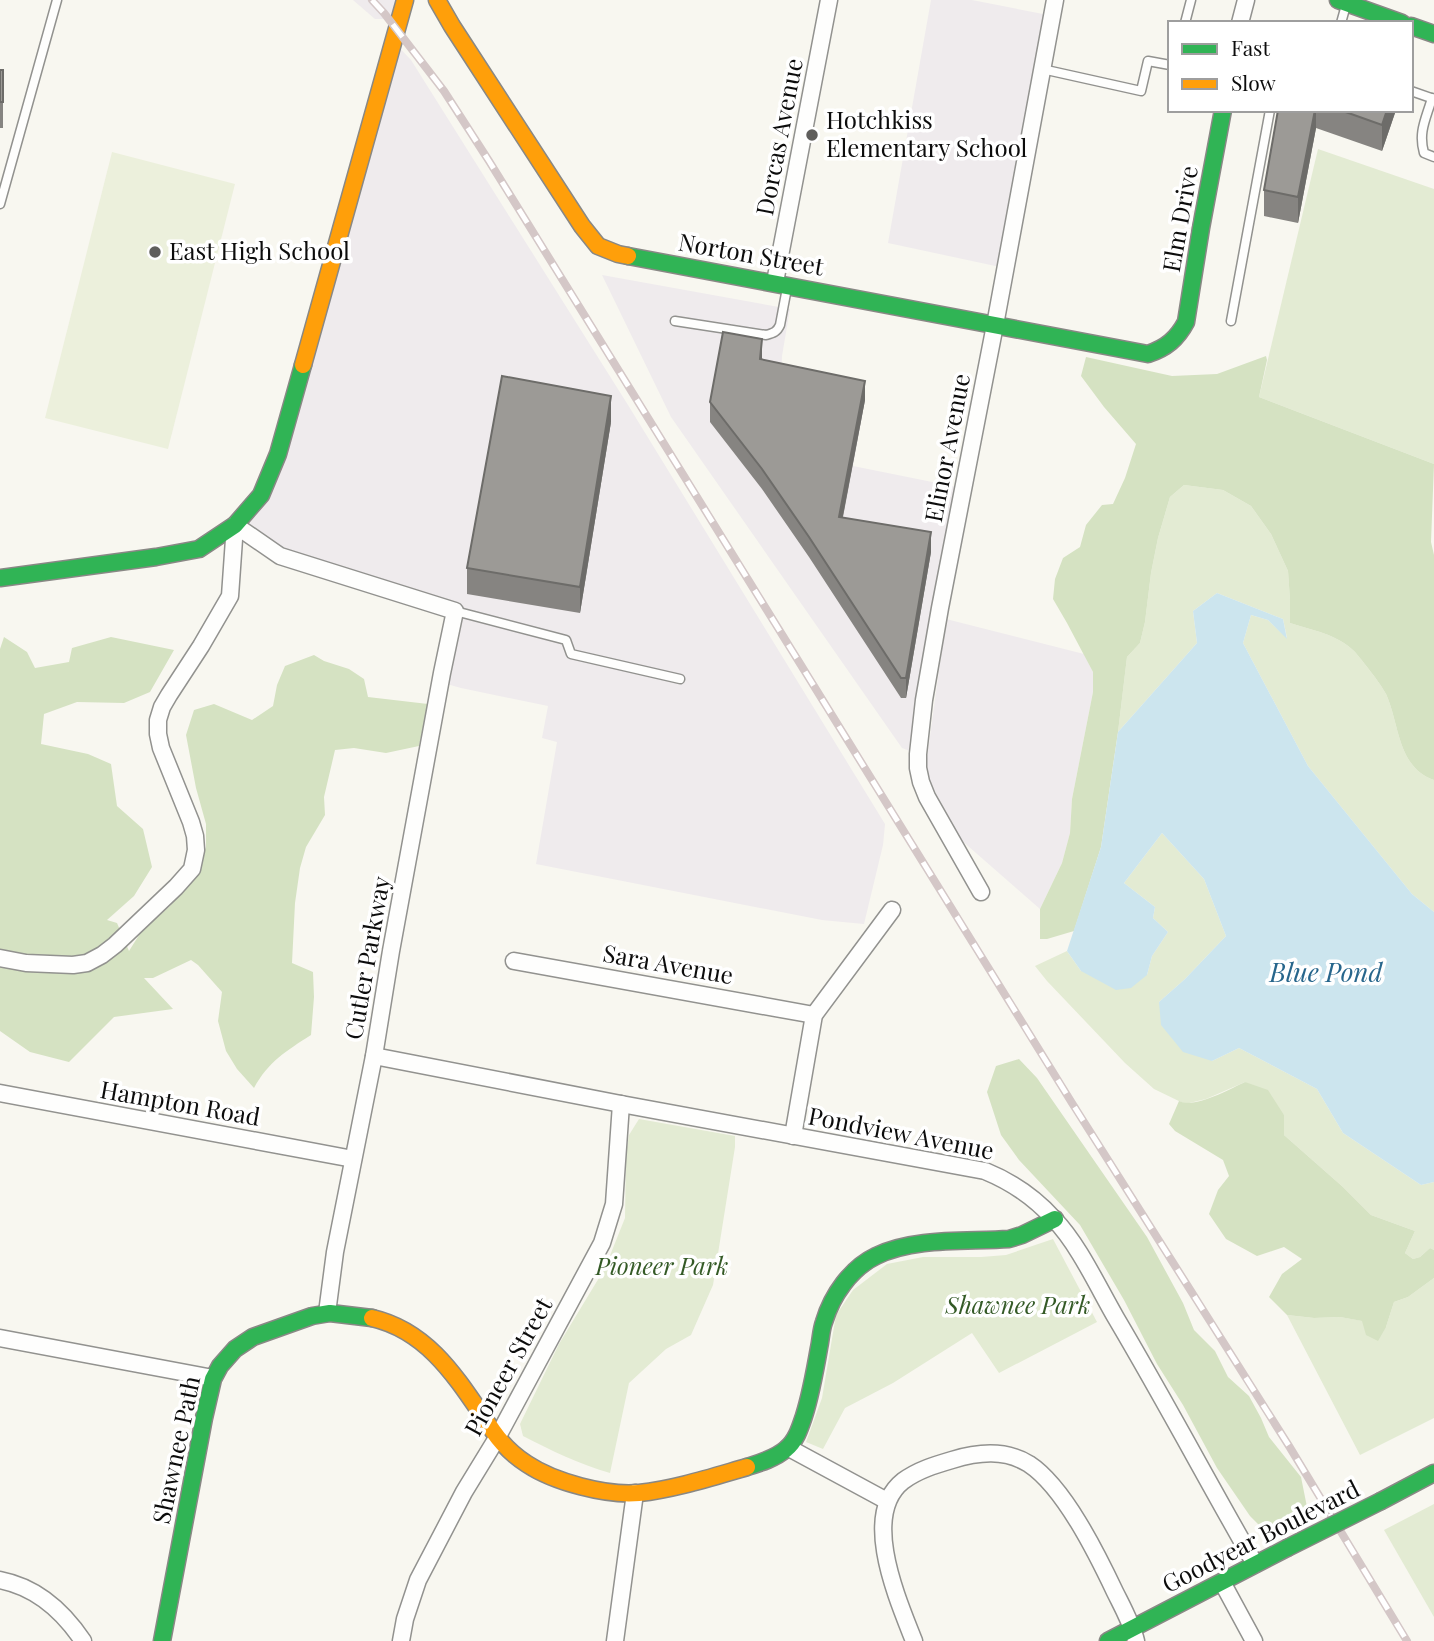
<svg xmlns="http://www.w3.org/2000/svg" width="1434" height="1641" viewBox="0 0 1434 1641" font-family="'Playfair Display',serif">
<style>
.industrial{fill:#efebed}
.green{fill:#e3ebd3}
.forest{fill:#d5e2c2}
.pitch{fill:#ecf0dc}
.water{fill:#cce5ee}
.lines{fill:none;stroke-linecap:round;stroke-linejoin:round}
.lane-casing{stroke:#92928f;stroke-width:11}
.street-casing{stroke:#92928f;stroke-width:19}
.fast-casing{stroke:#898885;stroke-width:19}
.slow-casing{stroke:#898885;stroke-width:19}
.lane{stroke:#fefefd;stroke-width:8}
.street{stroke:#fefefd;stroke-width:16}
.fast{stroke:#30b455;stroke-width:16}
.slow{stroke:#ff9f0a;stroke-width:16}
.rail-casing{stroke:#d4c7c7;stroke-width:8}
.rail{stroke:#fff;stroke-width:5;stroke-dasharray:16;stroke-linecap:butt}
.fast-bridge-casing{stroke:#898885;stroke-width:19;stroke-linecap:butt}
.fast-bridge{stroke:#30b455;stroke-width:16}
.wall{fill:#868481}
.shaded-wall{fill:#6d6c69}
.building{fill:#9c9a96;stroke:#6d6c69;stroke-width:2}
.poi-dot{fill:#5f5e5c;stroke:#fff;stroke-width:2.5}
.labels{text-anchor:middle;stroke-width:7;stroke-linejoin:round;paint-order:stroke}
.poi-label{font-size:24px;fill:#0c0c0c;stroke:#fff;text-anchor:start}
.street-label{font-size:24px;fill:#0c0c0c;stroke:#fff}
.park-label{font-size:24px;font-style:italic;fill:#345a26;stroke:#fff}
.water-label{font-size:26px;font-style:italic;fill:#27668c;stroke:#fff}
</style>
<rect width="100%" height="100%" fill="#f8f7f0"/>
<!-- industrial -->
<g class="industrial">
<polygon points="353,0 400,0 394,19 375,19"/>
<polygon points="931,0 972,0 1048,15 1000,267 888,243"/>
<polygon points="393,41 411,60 628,405 885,824 883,845 864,924 822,920 536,864 557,742 542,738 548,706 461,688 440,682 454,611 280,556 235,525 261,495"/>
<polygon points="602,275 790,309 782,356 781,384 865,400 853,466 962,488 918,754 902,748 671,417"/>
<polygon points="946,619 1084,654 1093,672 1093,692 1072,799 1070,833 1062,863 1040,909 960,839 925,773"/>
</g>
<!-- green -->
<g class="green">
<polygon points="1318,149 1434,189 1434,464 1259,397"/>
<path d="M1184,485L1223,490L1251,506L1271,534L1288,571L1290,600V623C1311,630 1337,634 1354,651C1362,660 1381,684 1386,694C1400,725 1397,767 1434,780V912L1412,894L1308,766L1243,643L1251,615L1268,620L1287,638L1283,619L1217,593L1193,611L1197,643L1118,732L1127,657L1140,643L1145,622L1151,573L1158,538L1170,497Z"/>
<polygon points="1162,833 1204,879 1226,936 1185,979 1159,1002 1212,1061 1239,1048 1317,1089 1343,1133 1421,1185 1434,1182 1434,1250 1430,1248 1420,1257 1413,1259 1405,1253 1415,1231 1371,1215 1343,1187 1284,1135 1284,1115 1245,1082 1206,1099 1185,1104 1154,1089 1125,1063 1047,981 1035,966 1067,951 1081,971 1147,975 1152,956 1168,932 1153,918 1155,907 1124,883"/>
<path d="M639,1119L735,1136V1147L713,1285L691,1335L666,1349L629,1383L610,1473C579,1464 552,1451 523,1436L520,1424L559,1344L605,1268L625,1218L626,1154L629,1135Z"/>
<polygon points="1053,1239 1097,1322 999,1373 972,1333 893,1383 845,1408 823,1449 806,1442 822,1398 836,1315 853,1290 887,1264 923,1257 981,1257 1006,1255"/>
<polygon points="1434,1278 1434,1418 1360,1455 1287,1315 1314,1318 1340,1317 1363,1321 1386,1327 1394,1302 1408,1297"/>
<polygon points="1434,1504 1434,1617 1384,1530"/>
</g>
<!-- forest -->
<g class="forest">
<path d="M1266,356L1267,360L1259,397L1434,464L1431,542L1434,555V780C1397,767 1400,725 1386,694C1381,684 1362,660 1354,651C1337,634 1311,630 1290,623V600L1288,571L1271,534L1251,506L1223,490L1184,485L1170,497L1158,538L1151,573L1145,622L1140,643L1127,657L1118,732L1101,847L1074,931L1047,939H1040V909L1062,863L1070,833L1072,799L1093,692V672L1067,623L1053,599L1055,579L1063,558L1080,547L1086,525L1102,505L1113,504L1125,478L1136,444L1104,407L1081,376L1086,357L1172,376L1217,374Z"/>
<path d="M4,637L27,652L35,668L69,662L72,648L111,637L174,650L150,692L124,703L77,702L44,714L41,744L88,754L111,764L117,806L143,829L152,867L134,896L107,920L117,923L129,951L141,932L170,906L197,869L206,847V824L196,788L186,735L194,710L214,704L252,720L273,706L277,685L285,666L314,655L324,661L349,669L364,679L368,697L428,704L419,746L386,753L354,748L335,750L324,797L325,815L306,847L300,868L295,903L292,963L313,972L314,997L311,1035C286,1051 268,1062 254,1088L237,1069L226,1051L218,1021L222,992L198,965L191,960L153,978H144L173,1009L114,1017L69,1062L30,1052L0,1031V965L32,971L56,972L57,955C38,960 19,957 0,949V649Z"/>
<polygon points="1019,1059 1037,1078 1147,1237 1183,1303 1194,1330 1215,1351 1228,1377 1249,1396 1261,1418 1269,1437 1301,1477 1307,1507 1295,1519 1266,1532 1250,1516 1217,1468 1183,1405 1157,1364 1124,1300 1080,1225 1019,1160 1001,1135 987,1092 996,1066"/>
<path d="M1245,1082L1268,1090L1284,1115V1135L1343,1187L1371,1215L1415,1231L1405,1253L1413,1259L1420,1257L1430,1248L1434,1250V1278L1408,1297L1394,1302L1386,1327L1378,1341L1366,1335L1362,1321L1340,1317L1314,1318L1287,1315L1269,1297L1282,1274L1302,1259L1284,1247L1257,1256L1226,1239L1209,1214L1218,1190L1229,1176L1223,1160L1175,1131L1169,1124L1179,1101C1194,1109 1230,1089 1245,1082Z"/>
</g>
<!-- pitch -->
<polygon class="pitch" points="112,152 235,184 168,449 45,418"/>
<!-- water -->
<polygon class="water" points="1217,593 1283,619 1287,639 1268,620 1251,615 1243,643 1308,766 1412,894 1434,912 1434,1182 1421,1185 1343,1133 1317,1089 1239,1048 1212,1061 1183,1052 1161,1025 1159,1002 1185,979 1226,936 1204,879 1162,833 1124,883 1155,907 1153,918 1168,932 1152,956 1147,975 1131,988 1116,990 1081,971 1067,951 1101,847 1118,732 1197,643 1193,611"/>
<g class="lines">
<defs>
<g id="lane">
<polyline points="1185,23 1191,0"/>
<polyline points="1341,23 1346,5"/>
<polyline points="1042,69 1141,91 1148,61 1170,65"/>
<polyline points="1411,91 1434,99"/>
<path d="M1432,98C1426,119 1418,132 1424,153L1434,157"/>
<polyline points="0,204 57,0"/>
<path d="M675,321L766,335C773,333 777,332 780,325L787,288"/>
<polyline points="1231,321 1270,110"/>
<polyline points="455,611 566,640 571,654 680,679"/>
</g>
<g id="street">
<polyline points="1240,23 1246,0"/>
<polyline points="775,282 829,0"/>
<polyline points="235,525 280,556 455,611 442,673 391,951 374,1056 335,1252 327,1313"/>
<polyline points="981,892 927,797 921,782 918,768 918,754 924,700 940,608 995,325 1055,0"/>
<polyline points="0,958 26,963 73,965 87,963 102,955 115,945 176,887 192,869 196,850 195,836 191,822 161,748 158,734 158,720 162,707 169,695 201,646 230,596 235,525"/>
<polyline points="514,961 814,1015"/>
<path d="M374,1056L621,1104L985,1171C1012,1182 1035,1198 1054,1219C1079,1245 1098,1287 1116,1318C1164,1399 1208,1482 1255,1564"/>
<polyline points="0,1093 353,1159"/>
<polyline points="793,1136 814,1015 892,910"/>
<polyline points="0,1338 213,1378"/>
<polyline points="789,1448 887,1501"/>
<path d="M0,1580C36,1587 63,1611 83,1641"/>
<polyline points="1222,1582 1254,1641"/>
<polyline points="401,1641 405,1619 418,1580 464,1492 497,1438 602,1243 614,1204 621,1104"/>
<polyline points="615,1641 635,1493"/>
<path d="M914,1641C898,1600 860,1515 903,1481C918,1470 935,1465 952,1460C978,1452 1005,1449 1029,1464C1064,1487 1097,1554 1115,1592C1123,1608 1132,1624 1136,1641"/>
</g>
<g id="fast">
<polyline points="1338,0 1402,23"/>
<polyline points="1411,26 1434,34"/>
<path d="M628,256L1148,354C1166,348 1177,339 1186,322L1201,228L1223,110"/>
<polyline points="0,578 156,557 199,549 235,525 261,495 278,454 303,365"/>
<path d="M747,1467C760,1463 776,1458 786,1449C796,1441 800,1428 804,1416C811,1394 815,1371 819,1348C821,1339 821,1330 824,1322C832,1295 851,1268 876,1256C914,1237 968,1242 1009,1239L1022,1235L1055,1219"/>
<polyline points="1381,1501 1434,1473"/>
<polyline points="162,1641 204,1418 213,1379 220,1366 235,1349 253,1337 312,1316 330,1313 372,1318"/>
<polyline points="1108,1641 1287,1548"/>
</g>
<g id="slow">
<polyline points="437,0 452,26 582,226 598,246 618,254 628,256"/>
<polyline points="303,365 405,0"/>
<path d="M372,1318C432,1332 460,1384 493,1431C502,1444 513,1455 527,1464C554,1482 606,1496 639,1493C675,1489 712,1477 747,1467"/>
</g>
</defs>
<!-- lane casing -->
<use href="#lane" class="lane-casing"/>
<!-- street casing -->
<use href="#street" class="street-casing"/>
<!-- fast casing -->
<use href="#fast" class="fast-casing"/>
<!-- slow casing -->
<use href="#slow" class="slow-casing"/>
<!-- lane -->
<use href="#lane" class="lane"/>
<!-- street -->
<use href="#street" class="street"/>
<!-- fast -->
<use href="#fast" class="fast"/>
<!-- slow -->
<use href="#slow" class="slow"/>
<defs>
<polyline id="rail" points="372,0 384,13 444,91 489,161 1072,1103 1289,1446 1407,1641"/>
</defs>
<!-- rail casing -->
<use href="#rail" class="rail-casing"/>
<!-- rail -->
<use href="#rail" class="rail"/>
<defs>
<polyline id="fast-bridge" points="1287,1548 1381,1501"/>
</defs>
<!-- fast-bridge casing -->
<use href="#fast-bridge" class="fast-bridge-casing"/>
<!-- fast-bridge -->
<use href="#fast-bridge" class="fast-bridge"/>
</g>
<!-- wall -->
<g class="wall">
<rect x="0" y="70" width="3" height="58"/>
<polygon points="1278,110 1396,110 1382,151 1316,128 1298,223 1264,216 1264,190"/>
<polygon points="762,360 865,400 843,517 931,552 906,698 901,698 809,557 762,489 710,422 710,402"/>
<polygon points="611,422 580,613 467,594 467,568"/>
</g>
<!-- shaded-wall -->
<g class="shaded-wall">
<polygon points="1315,110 1316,110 1316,128 1298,223 1298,197"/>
<polygon points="1387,110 1396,110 1382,151 1382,125"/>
<polygon points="762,339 762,359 760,379 760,359"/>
<polygon points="865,381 865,400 839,536 839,517"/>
<polygon points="611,396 611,422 580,613 580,587"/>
<polygon points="931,532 931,552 906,698 906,678"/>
</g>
<!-- building -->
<g class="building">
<rect x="0" y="70" width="3" height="32"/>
<polygon points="1278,110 1315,110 1298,197 1264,190"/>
<polygon points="1340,110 1387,110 1382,125"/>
<polygon points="723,332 762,339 760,359 865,381 839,517 931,532 906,678 901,678 809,537 762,469 710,402"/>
<polygon points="502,376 611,396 580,587 467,568"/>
</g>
<!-- markers -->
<g class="poi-dot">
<circle cx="812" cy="135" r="7"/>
<circle cx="155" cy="252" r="7"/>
</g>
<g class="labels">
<!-- poi labels -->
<g class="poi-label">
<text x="826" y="129">Hotchkiss<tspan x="826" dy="28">Elementary School</tspan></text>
<text x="169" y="260">East High School</text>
</g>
<!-- street labels -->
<g class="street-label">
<text transform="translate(780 137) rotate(-79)" y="8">Dorcas Avenue</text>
<text transform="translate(1181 219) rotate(-80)" y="8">Elm Drive</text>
<text transform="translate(751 255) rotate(10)" y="8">Norton Street</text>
<text transform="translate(948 448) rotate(-79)" y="8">Elinor Avenue</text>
<text transform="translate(368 958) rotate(-80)" y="8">Cutler Parkway</text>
<text transform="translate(668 965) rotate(10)" y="8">Sara Avenue</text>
<text transform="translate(180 1104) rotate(10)" y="8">Hampton Road</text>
<text transform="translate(901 1134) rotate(11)" y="8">Pondview Avenue</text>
<text transform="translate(509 1367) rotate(-61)" y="8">Pioneer Street</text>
<text transform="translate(177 1450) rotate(-78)" y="8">Shawnee Path</text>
<text transform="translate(1261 1537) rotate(-27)" y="8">Goodyear Boulevard</text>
</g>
<!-- park labels -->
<g class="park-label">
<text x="662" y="1275">Pioneer Park</text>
<text x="1018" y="1314">Shawnee Park</text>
</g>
<!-- water labels -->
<g class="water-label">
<text x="1326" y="982">Blue Pond</text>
</g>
</g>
<!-- legend -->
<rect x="1168" y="21" width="245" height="91" fill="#ffffff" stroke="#9e9e9e" stroke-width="2"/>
<rect x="1182" y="44" width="35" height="10" fill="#30b455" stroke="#9e9e9e" stroke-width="2"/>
<text x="1231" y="56" font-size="21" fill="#0c0c0c">Fast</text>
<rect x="1182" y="79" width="35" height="10" fill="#ff9f0a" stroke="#9e9e9e" stroke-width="2"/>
<text x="1231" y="91" font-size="21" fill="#0c0c0c">Slow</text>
</svg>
